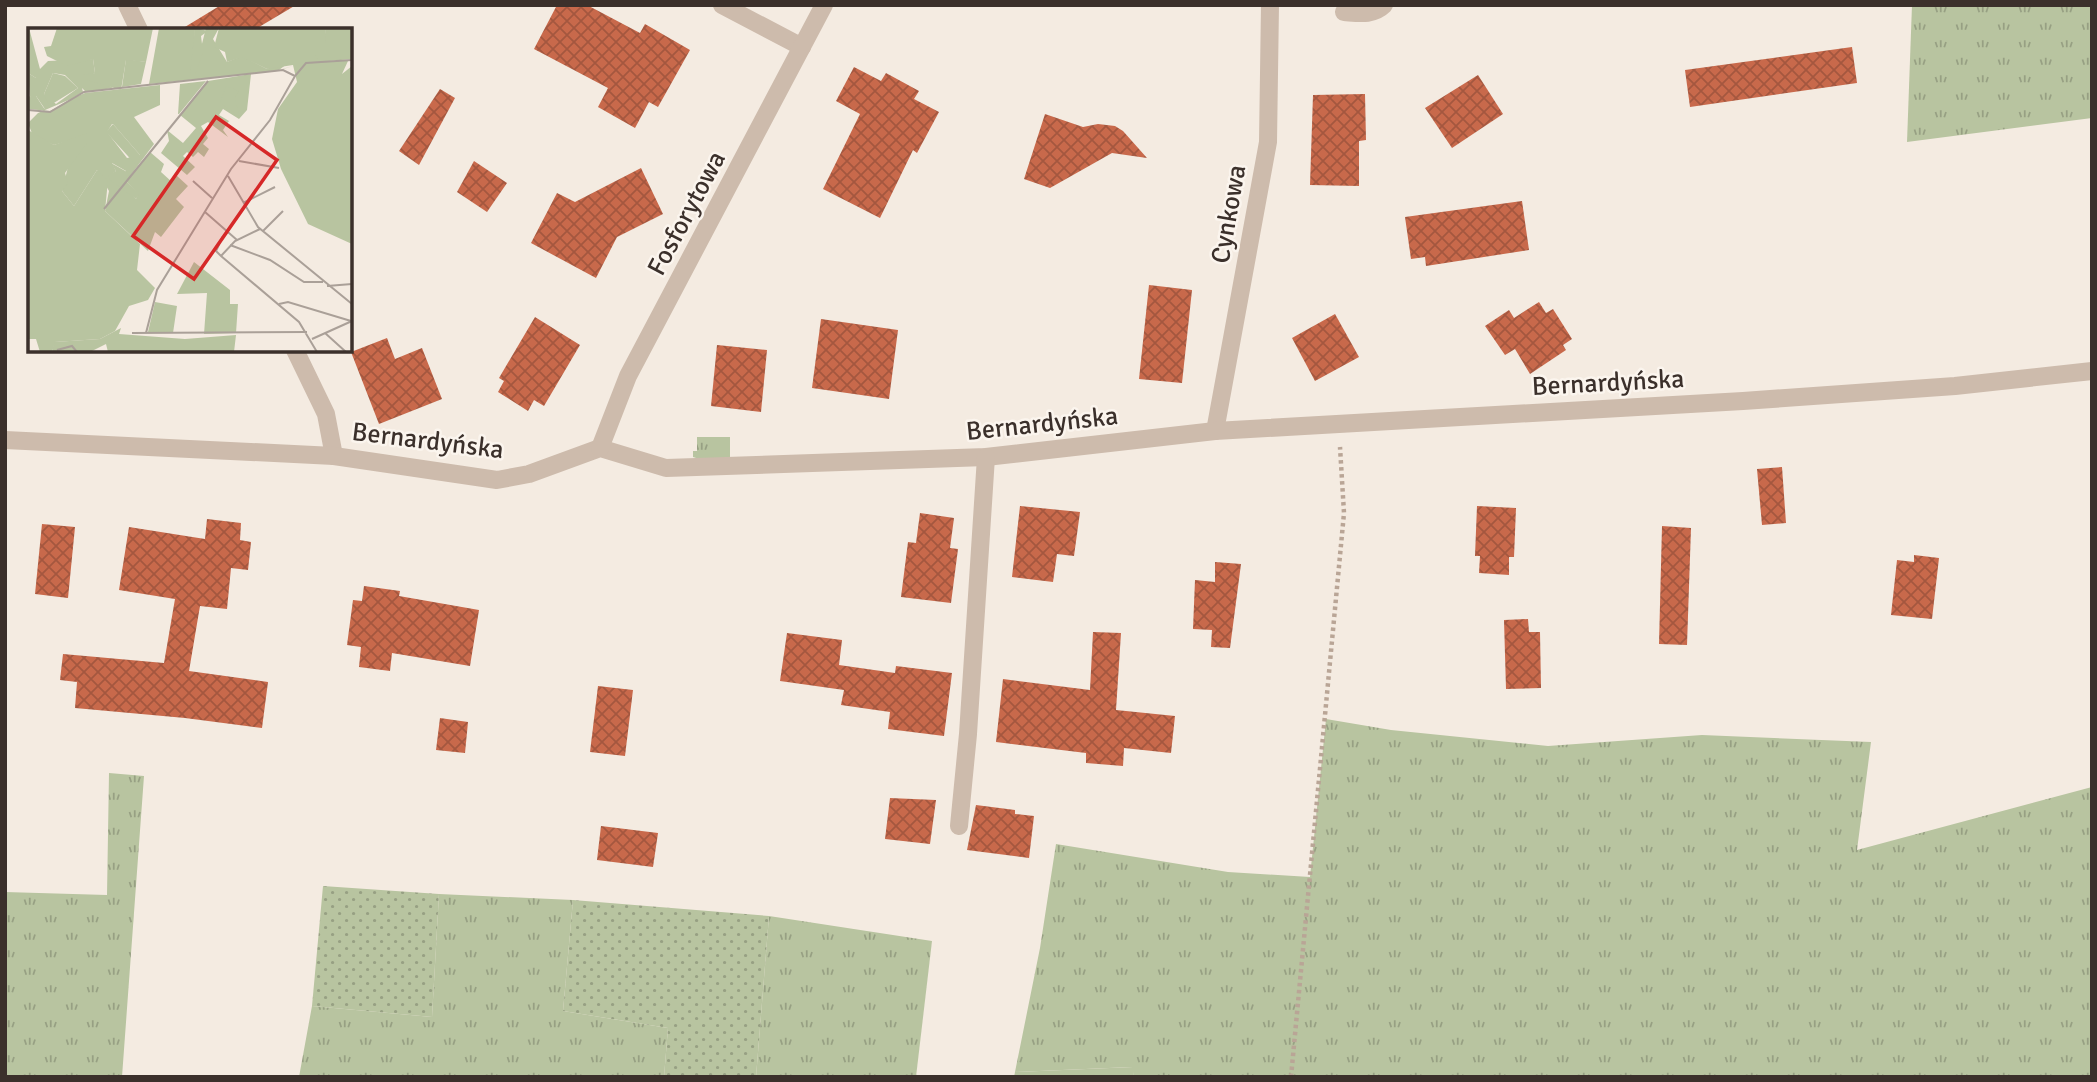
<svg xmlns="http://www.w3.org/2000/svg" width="2097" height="1082" viewBox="0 0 2097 1082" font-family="Signika,sans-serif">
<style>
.grass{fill:url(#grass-tufts)}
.forest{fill:url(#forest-crowns)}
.garden{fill:url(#garden-dots)}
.building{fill:url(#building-cross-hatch)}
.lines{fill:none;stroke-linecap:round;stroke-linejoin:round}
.path{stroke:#b9a596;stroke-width:4.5;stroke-dasharray:3.5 3.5;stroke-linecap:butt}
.minor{stroke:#cdbbac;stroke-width:18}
.labels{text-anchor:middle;stroke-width:5;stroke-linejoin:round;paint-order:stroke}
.street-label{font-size:26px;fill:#3b302b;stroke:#fbf5ee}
.inset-road{fill:none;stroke:#aaa098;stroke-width:2}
.view{fill:#d62828;fill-opacity:0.15;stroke:#d62828;stroke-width:3.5}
.inset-edge{fill:none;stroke:#3b302b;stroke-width:3.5}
</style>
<defs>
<pattern id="grass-tufts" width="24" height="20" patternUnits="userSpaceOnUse" patternTransform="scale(1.75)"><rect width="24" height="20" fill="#b8c4a0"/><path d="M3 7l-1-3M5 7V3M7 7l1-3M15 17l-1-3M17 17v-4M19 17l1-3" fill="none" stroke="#97a083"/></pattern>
<pattern id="forest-crowns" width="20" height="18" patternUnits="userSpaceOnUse" patternTransform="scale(1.75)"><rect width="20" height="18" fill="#b8c4a0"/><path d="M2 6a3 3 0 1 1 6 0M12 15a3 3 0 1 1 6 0" fill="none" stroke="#97a083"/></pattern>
<pattern id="garden-dots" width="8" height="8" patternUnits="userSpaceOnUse" patternTransform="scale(1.75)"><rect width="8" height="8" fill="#b8c4a0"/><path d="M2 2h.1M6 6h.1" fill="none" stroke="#97a083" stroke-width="1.8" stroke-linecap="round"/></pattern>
<pattern id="building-cross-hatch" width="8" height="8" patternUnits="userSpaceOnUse" patternTransform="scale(1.75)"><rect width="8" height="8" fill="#c8694b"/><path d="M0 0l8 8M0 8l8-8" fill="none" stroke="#a4573f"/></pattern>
</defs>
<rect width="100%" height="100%" fill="#f4ebe1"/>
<!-- grass -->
<g class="grass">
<polygon points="1912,5 2092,5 2092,118 1907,142"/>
<polygon points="697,437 730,437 730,459 709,462 693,457 693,451 697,451"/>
<polygon points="1326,719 1391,730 1548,746 1702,735 1871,742 1857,850 2092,787 2092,1077 1134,1077 1132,1067 1015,1072 1040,948 1056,844 1228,872 1310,877"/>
<polygon points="109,773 144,776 122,1077 5,1077 5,892 107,895"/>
<polygon points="439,894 573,900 563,1011 668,1028 664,1077 299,1077 312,1006 432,1017"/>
<polygon points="769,916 932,941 916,1077 756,1077"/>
</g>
<!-- forest -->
<polygon class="forest" points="1133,1067 1134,1077 1014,1077 1015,1072"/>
<!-- garden -->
<g class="garden">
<polygon points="323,886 439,894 432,1017 312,1006"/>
<polygon points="573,900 769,916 756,1077 664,1077 668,1028 563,1011"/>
</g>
<!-- building -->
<g class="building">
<polygon points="221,5 296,5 254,30 180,30"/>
<polygon points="557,5 587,5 640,33 645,24 690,50 658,107 649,102 635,128 598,107 608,88 534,49"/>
<polygon points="1852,47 1857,83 1690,107 1685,70"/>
<polygon points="854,67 881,81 886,73 919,91 914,99 939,112 917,153 913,150 880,218 823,189 860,114 836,101"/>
<polygon points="1478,75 1503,114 1452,148 1425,108"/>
<polygon points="440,89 455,98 419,165 399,151"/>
<polygon points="1365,94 1366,140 1359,141 1359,186 1310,185 1313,95"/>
<polygon points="1045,114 1083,127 1098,124 1115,126 1123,131 1147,158 1112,153 1050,188 1024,179"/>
<polygon points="474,161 507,183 487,212 457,192"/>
<polygon points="641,168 663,214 617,237 596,278 531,243 557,193 575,202"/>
<polygon points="1522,201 1529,250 1426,266 1425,257 1411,259 1405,217"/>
<polygon points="1149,285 1192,290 1182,383 1139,379"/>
<polygon points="1539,302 1546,313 1553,309 1572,339 1563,345 1566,350 1530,374 1515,349 1505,355 1485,326 1509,310 1514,318"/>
<polygon points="1335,314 1359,357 1315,381 1292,338"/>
<polygon points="535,317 580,345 544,406 534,400 528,411 498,392 504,381 499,378"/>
<polygon points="821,319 898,330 889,399 812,388"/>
<polygon points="387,338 395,359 422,348 442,399 379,424 351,352"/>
<polygon points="717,345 767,350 761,412 711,406"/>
<polygon points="1782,467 1786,523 1762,525 1757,469"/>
<polygon points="1020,506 1080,512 1074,556 1057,554 1053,582 1012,577"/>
<polygon points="1477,506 1516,508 1514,557 1509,557 1509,575 1479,573 1480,556 1475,556"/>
<polygon points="920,513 954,518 950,548 958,549 951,603 901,597 908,542 916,543"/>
<polygon points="207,519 241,523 240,540 251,542 248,570 231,568 227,609 200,606 189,671 268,682 262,728 185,718 75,708 77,682 60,680 63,654 164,663 175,599 119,590 129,527 205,539"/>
<polygon points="42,524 75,527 68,598 35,594"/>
<polygon points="1662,526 1691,528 1687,645 1659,644"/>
<polygon points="1914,555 1939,558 1932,619 1891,615 1897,560 1914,562"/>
<polygon points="1215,562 1241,564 1230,648 1211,647 1212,630 1193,629 1195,580 1215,582"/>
<polygon points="364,586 400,591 399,596 479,610 470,666 392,653 390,671 359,667 361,647 347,645 353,600 362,601"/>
<polygon points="1528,619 1529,632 1540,632 1541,688 1506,689 1504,620"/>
<polygon points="1093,632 1121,633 1116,710 1175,716 1171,753 1124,748 1123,766 1086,763 1086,753 996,742 1003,679 1090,690"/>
<polygon points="787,633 842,640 839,665 895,673 896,666 952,673 944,736 888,729 890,712 841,705 844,690 780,681"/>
<polygon points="598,686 633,690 625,756 590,752"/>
<polygon points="440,718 468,722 465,753 436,750"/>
<polygon points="890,798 936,800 930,844 885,839"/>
<polygon points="976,805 1015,810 1015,814 1034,816 1029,858 967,850"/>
<polygon points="601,826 658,833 653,867 597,860"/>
</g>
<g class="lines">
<!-- path -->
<polyline class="path" points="1291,1077 1344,513 1340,447"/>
<!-- minor -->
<g class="minor">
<polyline points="127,5 139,30"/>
<polyline points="722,5 802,47"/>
<path d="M1344,12C1358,13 1373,16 1384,5"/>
<polyline points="295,350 326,414 334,456"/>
<polyline points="1215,431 1268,142 1270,5"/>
<polyline points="5,440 334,456 497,480 529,474 600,448 666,468 986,457 1215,431 1743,401 1955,386 2092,371"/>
<polyline points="600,448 628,376 824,5"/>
<polyline points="959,826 968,734 986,457"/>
</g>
</g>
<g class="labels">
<!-- street labels -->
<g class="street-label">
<text transform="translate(686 213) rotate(-62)" y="9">Fosforytowa</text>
<text transform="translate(1228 214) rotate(-80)" y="9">Cynkowa</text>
<text transform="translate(1608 382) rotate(-3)" y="9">Bernardyńska</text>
<text transform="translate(1042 423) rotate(-6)" y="9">Bernardyńska</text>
<text transform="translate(428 440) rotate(7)" y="9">Bernardyńska</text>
</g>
</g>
<!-- overview -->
<g transform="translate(28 28)">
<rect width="324" height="324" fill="#f4ebe1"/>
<path d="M1,0L12,41L20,33L65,31L67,45L63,47L85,60L58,64L54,60L55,64L22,83L0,81L1,68L17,81L8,68V50L0,45ZM25,45L37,47L50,60L28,76L16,66ZM131,0H167L166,47L178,0H191L185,11L199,34L214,28L239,41L297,6L298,0H324V31L290,34L272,26L251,42L265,38L249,43L121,56ZM98,31L118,34L113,56L94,59ZM223,46L219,82L211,91L195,81L191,87L201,93L195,102L200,109L180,94L173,98L180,110L175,116L181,121L176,129L170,124L165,129L159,124L155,128L167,139L159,147L133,125L141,113L139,102L155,115L168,100L152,87L180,53ZM178,53L151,86H150L152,56ZM132,57V77L106,89L126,116L102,148L122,124L136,136L133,144L144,154L148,147L160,158L148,171L156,179L133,209L127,204L120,223L77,183L81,163L69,142L46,178L34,163L47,111L26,117L5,108L0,95L10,85L57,65ZM84,96H85L112,127L99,130L79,104ZM84,135L98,143V153L110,166L108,171L83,147L88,143ZM166,234L202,262V276H210L208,305L176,306L179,265L149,266ZM127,274L149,278L145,305L120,304ZM93,300L91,306L157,311L208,307L206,324H80L78,316L62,324H24L26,314L72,311Z" fill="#b8c4a0" fill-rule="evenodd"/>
<path d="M29,0L47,1L125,0L118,34L98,32L93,62L56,51L54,47L67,45L65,31L39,38L19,28L16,19L23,18ZM167,0L180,3L173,8L175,24L167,47H162ZM191,0H298L297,15L287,25L290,33H320L314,46L324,38V216L280,196L253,141L244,111L250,81L269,54L265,37L239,41L214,29L199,34L197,24L186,19ZM0,45L8,50V68L17,82L3,79ZM25,45L37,48L50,60L21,78L16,66ZM198,58L211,63L207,69L211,88L192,75ZM85,96L112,127L109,138L78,104ZM0,102L26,117L59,105V115L37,145L40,155L34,163L46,178L69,142L80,152L77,183L112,216L109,242L127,260L120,272L101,278L87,303L72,311L27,314L24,324H12L8,311H0ZM83,135L101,145L98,153L111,166L108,171L82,152L80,147L88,143Z" fill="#b8c4a0"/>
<path class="inset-road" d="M0,82L22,84L56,64L255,42L267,48M211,133L251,140M200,148L230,199L324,276M165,153L184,170M215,175L247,159M76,181L180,53M177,184L209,212M235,203L255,183M202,217L242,232L276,254H295M193,228L271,294L289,324M193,228L207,213L232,201M193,228L188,223L195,208M299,258L324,256M251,276L260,274L323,293M104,305L279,304M118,305L129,262L203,141L242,92L267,48L278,35L324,32M297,305L318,324M284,311L324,293M29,322L44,318L49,324"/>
<path class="view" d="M188,89L249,132L166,251L105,208Z"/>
<rect width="324" height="324" class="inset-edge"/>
</g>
<!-- border -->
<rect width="2097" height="1082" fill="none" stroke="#3b302b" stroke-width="14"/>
</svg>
